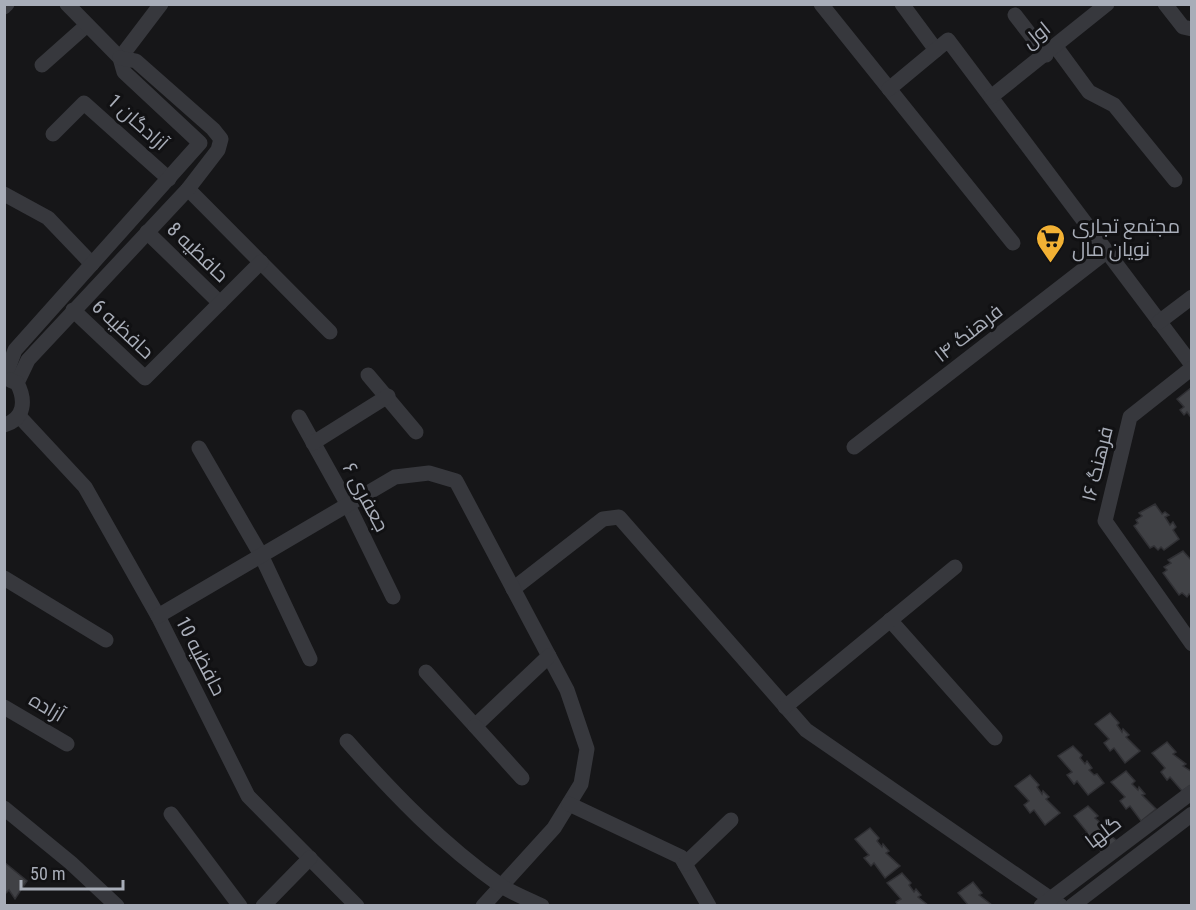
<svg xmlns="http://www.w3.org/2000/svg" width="1196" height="910" viewBox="0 0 1196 910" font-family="'Roboto Condensed',Cairo,sans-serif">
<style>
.building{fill:#404145;stroke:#303034;stroke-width:1.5}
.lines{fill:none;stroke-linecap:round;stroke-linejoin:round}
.street{stroke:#37383d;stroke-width:15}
.labels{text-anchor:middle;stroke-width:6;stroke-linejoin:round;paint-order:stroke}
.street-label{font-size:20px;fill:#a8adb8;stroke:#111113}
.poi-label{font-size:20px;fill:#a8adb8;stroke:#111113;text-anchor:start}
</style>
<rect width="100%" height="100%" fill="#161618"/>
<!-- building -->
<g class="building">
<polygon points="1192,387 1192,419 1187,412 1184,415 1180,410 1184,407 1177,399"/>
<polygon points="1155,504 1162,514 1165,512 1169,515 1165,517 1170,525 1173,522 1176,527 1173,530 1179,539 1164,550 1161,547 1158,550 1154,546 1150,548 1134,526 1138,523 1136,520 1142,516 1139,513"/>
<polygon points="1183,551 1192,561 1192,596 1189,594 1187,597 1182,593 1179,595 1163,573 1167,570 1164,567 1171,563 1168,560"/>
<polygon points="1110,713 1119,723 1117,725 1122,732 1123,729 1129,735 1126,737 1140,751 1125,763 1114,748 1110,751 1104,743 1109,739 1095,724"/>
<polygon points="1167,742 1176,752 1173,754 1186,764 1183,766 1192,772 1192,784 1182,791 1170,777 1167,780 1161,772 1165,768 1152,753"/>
<polygon points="1073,746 1082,755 1080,758 1085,764 1087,761 1092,768 1089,770 1094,775 1097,774 1104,783 1088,795 1077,781 1074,784 1067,775 1072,772 1058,756"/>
<polygon points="1126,771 1135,781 1132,784 1138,790 1139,787 1145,794 1142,795 1156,809 1141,821 1130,806 1126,809 1120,801 1125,797 1111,782"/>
<polygon points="1030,775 1039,785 1037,787 1042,794 1043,791 1049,797 1046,799 1060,813 1045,825 1034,810 1030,813 1024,805 1029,801 1015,786"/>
<polygon points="1088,806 1098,816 1095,818 1107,828 1105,830 1119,843 1104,855 1092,841 1089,844 1083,835 1087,832 1074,816"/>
<polygon points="870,828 879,838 877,841 882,847 883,844 889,851 886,853 900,866 885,878 874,863 871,866 864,858 869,855 855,839"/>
<polygon points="4,862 27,881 15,899 9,890 4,895"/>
<polygon points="902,873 911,883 909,885 914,892 916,889 921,895 918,897 929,906 898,906 896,902 901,899 887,883"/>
<polygon points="973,882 982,893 979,895 992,905 969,906 958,893"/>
</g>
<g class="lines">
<!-- street -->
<g class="street">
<polyline points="821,4 1013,243"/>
<polyline points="902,4 936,50"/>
<polyline points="1165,4 1183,27 1192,29"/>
<polyline points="4,7 7,4"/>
<polyline points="1015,15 1046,55"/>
<polyline points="1056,47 1089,92 1114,105 1175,180"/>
<polyline points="120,58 161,4"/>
<polyline points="42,65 87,25"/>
<polyline points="889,89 948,40 1192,365"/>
<polyline points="991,97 1107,4"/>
<polyline points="53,134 84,103 169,179"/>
<polyline points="188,189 330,332"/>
<polyline points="4,194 48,218 92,264"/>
<polyline points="147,232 220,303"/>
<polyline points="73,310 145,378 261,262"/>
<polyline points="1159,322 1192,297"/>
<polyline points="1192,368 1130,417 1105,521 1192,644"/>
<polyline points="368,375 416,432"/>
<polyline points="5,377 15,350 200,143 124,72 120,58 67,4"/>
<polyline points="17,383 28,360 188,189 218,150 221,139 213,129 136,61 120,58"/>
<polyline points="19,416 85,487 158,616 248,796 357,906"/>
<polyline points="299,417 348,505 393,597"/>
<path d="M4,425C25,419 26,400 17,383L10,380"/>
<polyline points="313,443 388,396"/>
<polyline points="854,447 1106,252"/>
<polyline points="199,448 261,555 310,659"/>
<polyline points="4,578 106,640"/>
<polyline points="513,589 603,519 619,517 806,730 1061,906"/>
<polyline points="158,616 395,477 429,473 456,481 567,690 587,749 581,784 554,828 483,906"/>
<polyline points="890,620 995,738"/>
<polyline points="426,672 475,726 549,656"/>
<polyline points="4,707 67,744"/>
<polyline points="785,707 955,567"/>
<polyline points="475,726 522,778"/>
<path d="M347,741C393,793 443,845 500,885C512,893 528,899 542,906"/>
<polyline points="569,804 681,857 709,906"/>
<polyline points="4,808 71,863 117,906"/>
<polyline points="171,814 240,906"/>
<polyline points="685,864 731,820"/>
<polyline points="263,906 310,858"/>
<polyline points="1041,906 1192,792"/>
<polyline points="1072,906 1192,814"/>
</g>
</g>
<!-- icons -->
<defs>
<symbol id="supermarket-pin" viewBox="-11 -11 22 30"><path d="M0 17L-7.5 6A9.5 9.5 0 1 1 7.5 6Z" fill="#f2b134" stroke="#111113"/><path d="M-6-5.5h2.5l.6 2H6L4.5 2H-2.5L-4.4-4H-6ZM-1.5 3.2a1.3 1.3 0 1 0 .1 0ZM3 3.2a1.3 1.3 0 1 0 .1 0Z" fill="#111"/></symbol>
</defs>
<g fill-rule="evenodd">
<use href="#supermarket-pin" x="1034" y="222" width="33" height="45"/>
</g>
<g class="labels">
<!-- street labels -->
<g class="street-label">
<text transform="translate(1036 35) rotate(-39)" y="7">اول</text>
<text transform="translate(138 122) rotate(42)" y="7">آزادگان 1</text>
<text transform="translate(198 252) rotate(44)" y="7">حافظیه 8</text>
<text transform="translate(123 329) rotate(43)" y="7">حافظیه 6</text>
<text transform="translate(968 333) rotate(-38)" y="7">فرهنگ ۱۴</text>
<text transform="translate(1097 464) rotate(-76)" y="7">فرهنگ ۱۶</text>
<text transform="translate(366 497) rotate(62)" y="7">جعفری ۶</text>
<text transform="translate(201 656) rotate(63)" y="7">حافظیه 10</text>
<text transform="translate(47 707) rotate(31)" y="7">آزاده</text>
<text transform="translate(1103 832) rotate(-37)" y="7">گلها</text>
</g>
<!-- poi labels -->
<g class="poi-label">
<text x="1072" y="233">مجتمع تجاری<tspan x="1072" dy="23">نویان مال</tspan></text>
</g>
</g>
<!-- border -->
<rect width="1196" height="910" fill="none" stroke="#a8adb8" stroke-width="12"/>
<!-- scale -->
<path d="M21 880v9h102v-9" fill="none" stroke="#a8adb8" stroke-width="3"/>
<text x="30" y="880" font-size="18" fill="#a8adb8" stroke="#111113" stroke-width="4.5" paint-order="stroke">50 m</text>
</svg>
